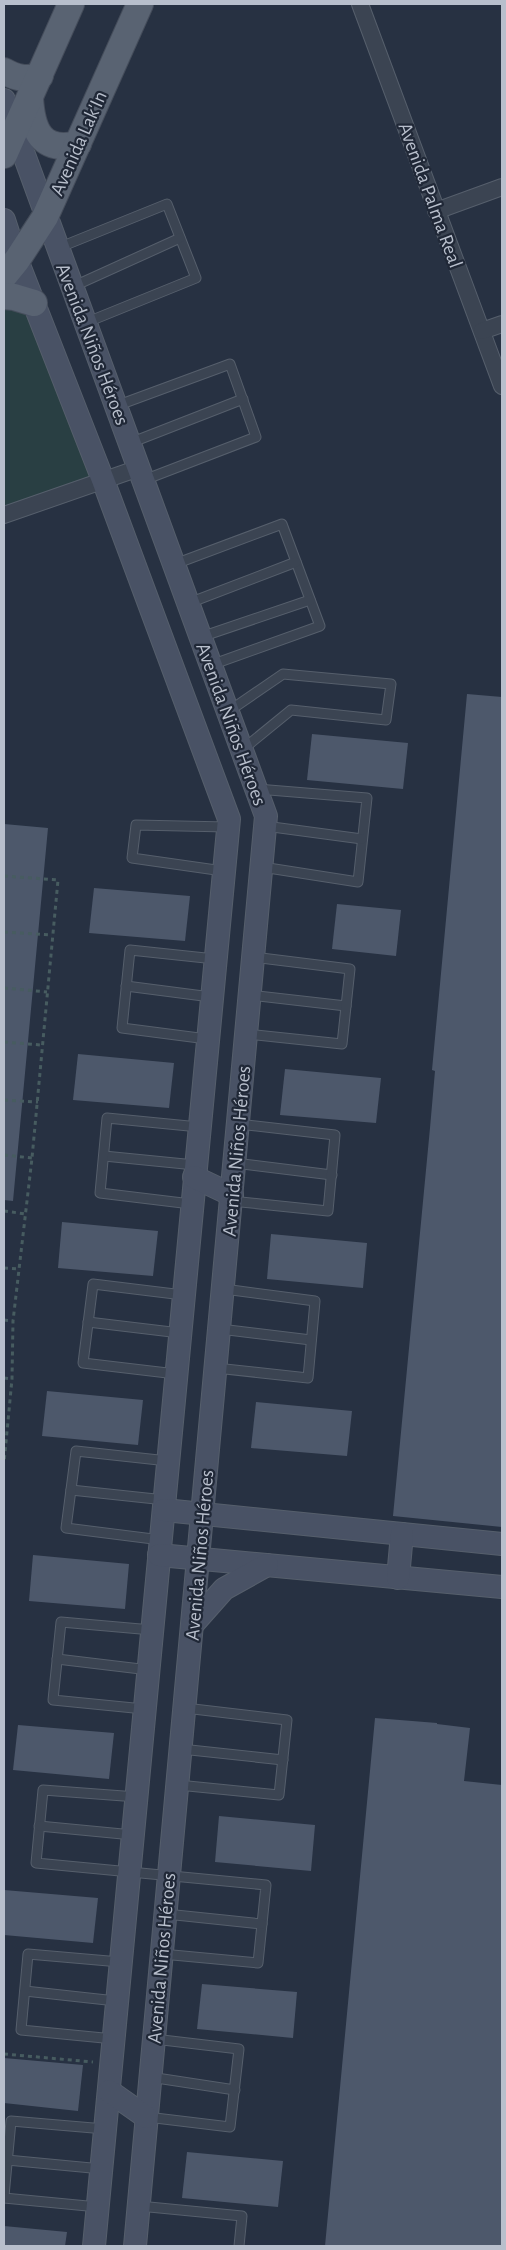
<svg xmlns="http://www.w3.org/2000/svg" width="506" height="2250" viewBox="0 0 506 2250" font-family="'Alegreya Sans',sans-serif">
<style>
.green{fill:#293f43}
.building{fill:#4d586b}
.lines{fill:none;stroke-linecap:round;stroke-linejoin:round}
.lane-casing{stroke:#565f6c;stroke-width:11}
.street-casing{stroke:#565f6c;stroke-width:18}
.secondary-casing{stroke:#565f6c;stroke-width:24}
.primary-casing{stroke:#454d5b;stroke-width:28}
.path{stroke:#475c60;stroke-width:3;stroke-dasharray:4 4;stroke-linecap:butt}
.lane{stroke:#3b4452;stroke-width:9}
.street{stroke:#3b4452;stroke-width:16}
.secondary{stroke:#495265;stroke-width:22}
.primary{stroke:#596372;stroke-width:26}
.labels{text-anchor:middle;stroke-width:4.5;stroke-linejoin:round;paint-order:stroke}
.street-label{font-size:20px;fill:#b8bfcc;stroke:#202837}
</style>
<rect width="100%" height="100%" fill="#273142"/>
<!-- green -->
<polygon class="green" points="4,296 22,299 103,480 4,515"/>
<!-- building -->
<g class="building">
<polygon points="467,694 502,697 502,1527 393,1516 430,1128 435,1071 432,1070"/>
<polygon points="312,734 408,743 403,789 307,780"/>
<polygon points="4,824 48,828 13,1201 4,1200 5,975 4,975"/>
<polygon points="94,888 190,896 185,941 89,933"/>
<polygon points="337,904 401,910 396,956 332,949"/>
<polygon points="78,1054 174,1063 169,1108 73,1100"/>
<polygon points="285,1069 381,1078 376,1123 280,1115"/>
<polygon points="62,1222 158,1231 153,1276 58,1268"/>
<polygon points="271,1234 367,1243 363,1288 267,1279"/>
<polygon points="47,1391 143,1400 138,1445 42,1436"/>
<polygon points="256,1402 352,1411 347,1456 251,1448"/>
<polygon points="33,1555 129,1564 125,1609 29,1601"/>
<polygon points="375,1718 437,1723 437,1724 470,1728 464,1781 502,1785 502,2246 325,2246"/>
<polygon points="18,1725 114,1733 109,1779 13,1770"/>
<polygon points="219,1816 315,1825 311,1871 215,1862"/>
<polygon points="4,1890 98,1898 93,1943 4,1935"/>
<polygon points="202,1984 297,1992 293,2038 197,2029"/>
<polygon points="4,2058 83,2065 78,2111 4,2103"/>
<polygon points="187,2152 283,2161 278,2207 182,2198"/>
<polygon points="4,2226 67,2232 65,2246 4,2246"/>
</g>
<g class="lines">
<defs>
<g id="lane">
<polyline points="58,248 167,204 196,278 85,323"/>
<polyline points="72,287 180,238"/>
<polyline points="116,406 230,364 256,437 144,480"/>
<polyline points="130,443 243,399"/>
<polyline points="175,564 282,524 320,626 211,665"/>
<polyline points="189,603 296,562"/>
<polyline points="201,637 310,600"/>
<polyline points="229,711 283,674 391,684 386,720 291,710 242,750"/>
<polyline points="257,789 367,798 358,882 262,867"/>
<polyline points="265,826 362,839"/>
<polyline points="223,871 132,858 136,825 227,827"/>
<polyline points="126,986 211,997"/>
<polyline points="250,995 346,1006"/>
<polyline points="247,1034 342,1044 350,969 253,957"/>
<polyline points="207,1039 122,1028 130,950 215,959"/>
<polyline points="104,1156 195,1165"/>
<polyline points="235,1163 332,1175"/>
<polyline points="231,1201 328,1211 335,1135 238,1124"/>
<polyline points="191,1204 100,1193 107,1118 199,1127"/>
<polyline points="88,1322 180,1333"/>
<polyline points="220,1329 311,1340"/>
<polyline points="216,1368 308,1378 315,1301 224,1289"/>
<polyline points="176,1374 83,1363 93,1284 183,1295"/>
<polyline points="71,1490 165,1500"/>
<polyline points="161,1540 66,1528 76,1451 168,1461"/>
<polyline points="57,1659 149,1670"/>
<polyline points="144,1709 53,1700 61,1622 152,1630"/>
<polyline points="181,1749 283,1760"/>
<polyline points="178,1785 279,1795 287,1720 185,1708"/>
<polyline points="137,1797 43,1790 36,1863 266,1885 258,1963 162,1954"/>
<polyline points="39,1826 133,1835"/>
<polyline points="166,1914 262,1924"/>
<polyline points="25,1991 116,2001"/>
<polyline points="114,2039 21,2030 28,1954 120,1962"/>
<polyline points="150,2077 235,2090"/>
<polyline points="147,2117 230,2127 239,2049 154,2039"/>
<polyline points="7,2160 102,2169"/>
<polyline points="4,2196 11,2121 105,2129"/>
<polyline points="4,2198 98,2207"/>
<polyline points="139,2206 242,2216 239,2246"/>
</g>
<g id="street">
<polyline points="360,4 502,386"/>
<polyline points="436,211 502,187"/>
<polyline points="482,331 502,324"/>
<polyline points="4,515 139,468"/>
</g>
<g id="secondary">
<polyline points="4,100 266,816 135,2246"/>
<polyline points="4,220 17,260 103,480 229,819 94,2246"/>
<polyline points="194,1177 232,1195"/>
<polyline points="164,1510 502,1544"/>
<polyline points="159,1555 502,1587"/>
<polyline points="398,1578 402,1534"/>
<polyline points="193,1624 224,1589 267,1565"/>
<polyline points="109,2091 146,2117"/>
</g>
<g id="primary">
<path d="M4,71C16,78 26,80 40,76"/>
<path d="M30,98C32,130 41,153 78,144"/>
<polyline points="4,155 71,4"/>
<polyline points="4,276 17,260 45,217 140,4"/>
<polyline points="4,296 14,297 34,303"/>
</g>
</defs>
<!-- lane casing -->
<use href="#lane" class="lane-casing"/>
<!-- street casing -->
<use href="#street" class="street-casing"/>
<!-- secondary casing -->
<use href="#secondary" class="secondary-casing"/>
<!-- primary casing -->
<use href="#primary" class="primary-casing"/>
<!-- path -->
<g class="path">
<polyline points="4,876 58,880 32,1158 13,1321 12,1379 4,1463"/>
<polyline points="4,932 52,935"/>
<polyline points="4,988 47,992"/>
<polyline points="4,1042 41,1045"/>
<polyline points="4,1100 38,1102"/>
<polyline points="4,1155 32,1158"/>
<polyline points="4,1211 26,1214"/>
<polyline points="4,1268 19,1269"/>
<polyline points="4,1320 13,1321"/>
<polyline points="4,1378 12,1379"/>
<polyline points="4,2054 93,2062"/>
</g>
<!-- lane -->
<use href="#lane" class="lane"/>
<!-- street -->
<use href="#street" class="street"/>
<!-- secondary -->
<use href="#secondary" class="secondary"/>
<!-- primary -->
<use href="#primary" class="primary"/>
</g>
<g class="labels">
<!-- street labels -->
<g class="street-label">
<text transform="translate(78 143) rotate(-66)" y="7">Avenida Lak'In</text>
<text transform="translate(431 195) rotate(70)" y="7">Avenida Palma Real</text>
<text transform="translate(93 344) rotate(69)" y="7">Avenida Niños Héroes</text>
<text transform="translate(232 724) rotate(70)" y="7">Avenida Niños Héroes</text>
<text transform="translate(236 1151) rotate(-85)" y="7">Avenida Niños Héroes</text>
<text transform="translate(199 1555) rotate(-85)" y="7">Avenida Niños Héroes</text>
<text transform="translate(161 1958) rotate(-85)" y="7">Avenida Niños Héroes</text>
</g>
</g>
<!-- border -->
<rect width="506" height="2250" fill="none" stroke="#b8bfcc" stroke-width="10"/>
</svg>
